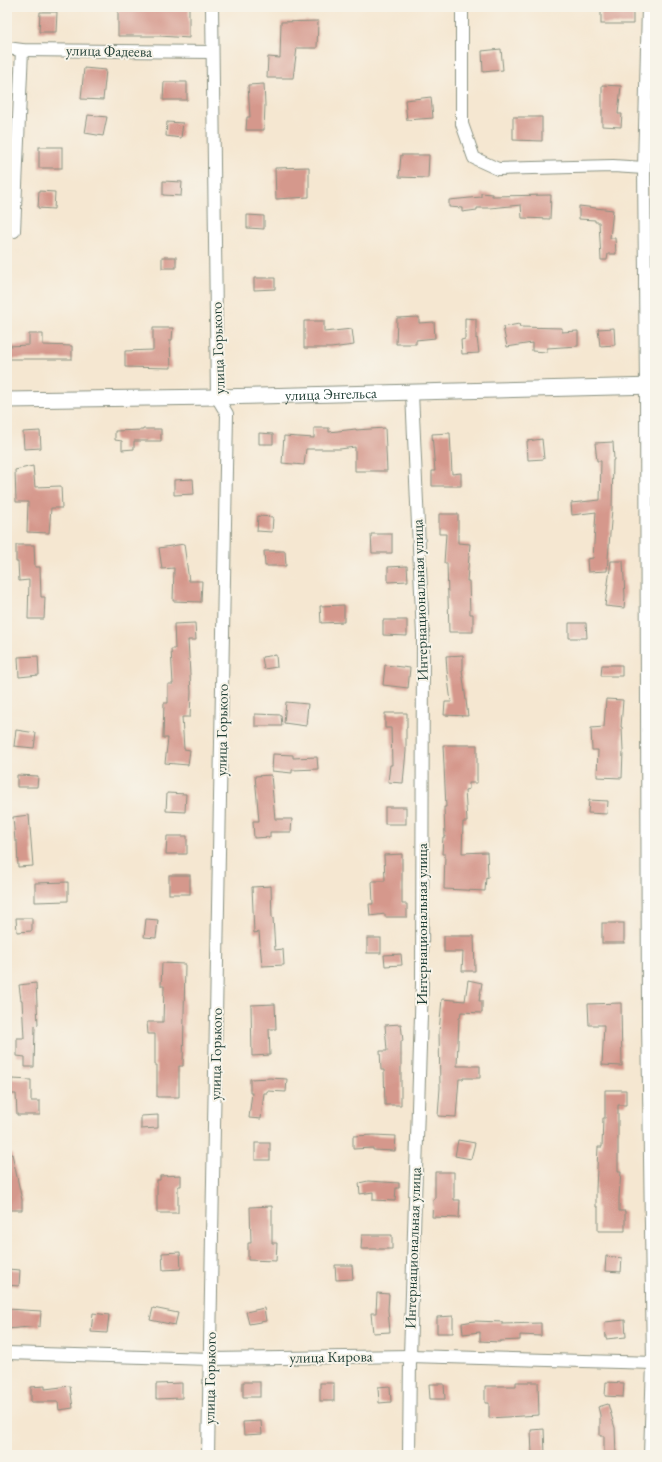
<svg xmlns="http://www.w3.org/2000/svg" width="662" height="1462" viewBox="0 0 662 1462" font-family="'EB Garamond',serif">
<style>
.building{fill:#d5988c}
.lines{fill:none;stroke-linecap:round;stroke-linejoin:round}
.service-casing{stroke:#8a9282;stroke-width:8}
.minor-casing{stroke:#8a9282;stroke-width:14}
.tertiary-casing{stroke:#8a9282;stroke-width:17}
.service{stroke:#fff;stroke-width:6}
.minor{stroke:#fff;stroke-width:12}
.tertiary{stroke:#fff;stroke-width:15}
.labels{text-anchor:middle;stroke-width:4;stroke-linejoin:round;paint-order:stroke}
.street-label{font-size:15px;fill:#1f3d34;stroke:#f7f3e8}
</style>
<rect width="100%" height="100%" fill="#f7f3e8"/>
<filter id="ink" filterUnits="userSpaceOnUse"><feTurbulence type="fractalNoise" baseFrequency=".025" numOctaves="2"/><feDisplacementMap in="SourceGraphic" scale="8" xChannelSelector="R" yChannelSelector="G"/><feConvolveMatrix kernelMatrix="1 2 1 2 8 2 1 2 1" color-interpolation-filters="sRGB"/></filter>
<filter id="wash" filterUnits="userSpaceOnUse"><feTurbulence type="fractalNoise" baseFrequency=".012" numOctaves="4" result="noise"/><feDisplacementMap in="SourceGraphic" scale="16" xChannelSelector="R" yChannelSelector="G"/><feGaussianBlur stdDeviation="0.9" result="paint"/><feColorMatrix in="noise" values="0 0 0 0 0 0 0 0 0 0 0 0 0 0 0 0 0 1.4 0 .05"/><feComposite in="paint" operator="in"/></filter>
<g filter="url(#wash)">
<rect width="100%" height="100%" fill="#f5e7d1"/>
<g id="blocks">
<!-- building -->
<g class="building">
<polygon points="118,7 189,7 189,38 160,36 118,36"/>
<rect x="601" y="7" width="32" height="17"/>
<polygon points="40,12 57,12 56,32 39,32"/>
<polygon points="318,21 317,48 297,48 293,78 267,78 268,57 280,58 281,22"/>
<polygon points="501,49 503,70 483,72 482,51"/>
<polygon points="84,68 106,70 103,100 81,99"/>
<polygon points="164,82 187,82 187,100 163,100"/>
<polygon points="264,84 265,105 264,130 246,130 247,117 250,117 248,85"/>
<polygon points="602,85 621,86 618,114 622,114 621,127 602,126"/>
<polygon points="431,97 433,118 407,120 405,100"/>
<polygon points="88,115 107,117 103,136 85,133"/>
<polygon points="513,117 542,117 542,141 513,140"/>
<polygon points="167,122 183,123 181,138 166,136"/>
<rect x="39" y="147" width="23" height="21"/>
<polygon points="401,155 429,155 428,178 399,177"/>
<polygon points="309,167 309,197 276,199 275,168"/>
<polygon points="163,181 182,182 181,196 163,195"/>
<polygon points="39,191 55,192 54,209 38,208"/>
<polygon points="481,193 492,194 492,196 551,195 550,219 522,218 521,205 490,208 477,208 477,210 462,212 462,208 449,207 449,200 481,197"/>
<polygon points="579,206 613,210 610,238 615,238 616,254 608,254 607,260 601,260 599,222 595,222 595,220 579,219"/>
<polygon points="247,215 264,216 264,229 247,228"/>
<rect x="162" y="257" width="14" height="11"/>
<polygon points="254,278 275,278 275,289 254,290"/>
<polygon points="419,317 419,323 434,322 435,338 416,340 416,344 396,344 397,318"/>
<polygon points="465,318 476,319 476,339 477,338 479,353 462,354 461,340 465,339"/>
<polygon points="304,321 324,321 324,332 352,329 354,345 331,348 304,348"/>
<polygon points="519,324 520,327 562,328 562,332 578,331 578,346 547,348 547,352 532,351 532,343 507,347 503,327"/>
<polygon points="153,328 173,328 172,340 170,340 171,368 125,367 125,351 153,350"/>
<polygon points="614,328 615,345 600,346 598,329"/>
<polygon points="29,334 43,334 43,345 72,346 72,359 9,359 8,346 29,345"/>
<polygon points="314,428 329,428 329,432 356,429 356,430 385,428 387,471 355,471 355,447 340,449 306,449 304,465 282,463 284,436 314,438"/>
<polygon points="143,429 161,429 161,441 134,441 134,449 122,450 122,441 115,440 115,431 143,430"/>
<polygon points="40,431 41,448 24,449 23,432"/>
<polygon points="259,433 273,434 273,444 259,444"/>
<polygon points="450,433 452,474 461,473 461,486 432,486 432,471 435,471 432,434"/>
<polygon points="542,439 544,459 528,460 527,441"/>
<polygon points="613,442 614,460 613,460 612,509 607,571 588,572 587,559 593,558 596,512 572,515 571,503 600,500 601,461 597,461 595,443"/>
<polygon points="33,466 35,487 61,486 62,508 51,508 49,533 27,532 28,502 16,502 15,470"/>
<polygon points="193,479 194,494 174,495 174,480"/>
<polygon points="439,514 458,514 458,543 470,544 467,581 469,581 470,614 473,614 473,632 449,632 447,563 444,563 446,534 439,534"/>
<polygon points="258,516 273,517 272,532 257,531"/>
<polygon points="371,534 392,534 392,553 372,553"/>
<polygon points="184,544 189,581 202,581 201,602 173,601 174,568 162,569 159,548"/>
<polygon points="16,545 34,545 35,567 40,567 41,597 45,597 44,619 28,619 29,580 19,581 18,562 16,562"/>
<polygon points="264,551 285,551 286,566 265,566"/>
<polygon points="611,561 623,561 625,596 624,608 605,606"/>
<polygon points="407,566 408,581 388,582 388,567"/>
<polygon points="344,605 344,622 321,623 320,606"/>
<polygon points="383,620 407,620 407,636 383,635"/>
<polygon points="195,623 196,640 188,640 191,692 190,717 182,717 184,749 190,750 188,765 165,763 168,738 163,738 164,703 168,703 168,684 173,684 171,649 175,649 174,624"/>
<polygon points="569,623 586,623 587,638 569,638"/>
<polygon points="276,655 277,667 264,669 262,657"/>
<polygon points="463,655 463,670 462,670 468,716 444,715 445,702 451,702 447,671 446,656"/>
<polygon points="38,656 39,675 19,677 18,657"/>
<polygon points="385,665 410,668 408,688 383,685"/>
<polygon points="602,665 622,665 622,676 601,676"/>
<polygon points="606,699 623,700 621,727 622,727 623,751 622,778 597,777 598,750 592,750 591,728 604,727"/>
<polygon points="286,702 308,704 306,726 284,723"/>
<polygon points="385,713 407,713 407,728 406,728 406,751 403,783 388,782 390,765 392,765 391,728 385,728"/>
<polygon points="255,714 281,715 282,726 255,726"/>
<polygon points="16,730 36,733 34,748 14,746"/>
<polygon points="443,745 477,745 477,783 469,783 469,789 465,790 467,822 463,822 462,853 487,852 488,878 486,877 485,891 444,889 445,854 442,854 443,837 445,837 444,807 446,807"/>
<polygon points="273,754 293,755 293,758 317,757 318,769 292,770 292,773 272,771"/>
<polygon points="17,775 38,776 37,787 17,787"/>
<polygon points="271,775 275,819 292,819 291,832 270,832 270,837 254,838 253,821 259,821 255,776"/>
<polygon points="167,793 186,794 185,812 166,811"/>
<polygon points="589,800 608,801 607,814 588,813"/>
<rect x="385" y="807" width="21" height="17"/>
<polygon points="29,815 33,866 18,867 17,841 15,841 13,817"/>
<polygon points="167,836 187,836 187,854 166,854"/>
<polygon points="402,854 402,904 407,904 407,917 385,917 385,914 370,916 369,904 373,904 372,881 385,881 384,855"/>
<rect x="169" y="875" width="21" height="19"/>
<polygon points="68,882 68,901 35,902 35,883"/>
<polygon points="271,886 272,918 273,918 275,950 283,949 284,965 262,966 259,932 254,933 252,887"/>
<polygon points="16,918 32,918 32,931 17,932"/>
<polygon points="146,919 158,920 156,938 144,937"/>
<rect x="602" y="923" width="22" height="20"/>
<polygon points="444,936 474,936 475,971 462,971 463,952 444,952"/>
<rect x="367" y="938" width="14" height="15"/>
<polygon points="401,954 402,965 385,966 384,955"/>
<polygon points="162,963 185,964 183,1066 179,1066 179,1097 157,1097 157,1065 155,1065 155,1034 148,1034 147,1022 163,1022 164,986 161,986"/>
<polygon points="468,980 482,983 479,1001 482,1001 482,1013 461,1012 460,1018 459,1018 457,1066 480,1066 480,1078 463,1078 463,1079 459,1079 456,1117 438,1116 440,1088 439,1032 442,999 465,1001"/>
<polygon points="36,983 38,1025 35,1026 34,1067 25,1067 25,1057 17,1056 17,1038 24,1038 22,1000 21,1000 19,985"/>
<polygon points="621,1003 622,1066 602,1065 604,1025 589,1025 588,1004"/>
<polygon points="275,1004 276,1029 269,1029 270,1055 252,1056 251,1005"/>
<polygon points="401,1024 403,1041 401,1041 401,1105 385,1105 384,1070 381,1070 380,1051 387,1051 385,1025"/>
<polygon points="270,1078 287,1079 286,1092 267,1091 267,1093 264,1093 261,1119 249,1118 252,1093 250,1093 250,1079"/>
<polygon points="12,1079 31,1080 31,1101 40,1101 40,1115 17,1115 16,1094 11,1094"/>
<polygon points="605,1090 626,1090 626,1105 618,1105 618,1172 621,1172 619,1198 619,1211 625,1211 625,1231 598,1231 598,1207 596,1207 596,1189 598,1147 602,1147 603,1118 605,1118"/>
<polygon points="158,1115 158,1128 141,1129 141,1116"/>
<polygon points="374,1135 396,1136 395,1151 373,1150 373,1148 353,1149 353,1136"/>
<polygon points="458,1140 475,1143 471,1159 455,1156"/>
<rect x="255" y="1143" width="15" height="17"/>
<polygon points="12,1154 22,1200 22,1210 7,1210 7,1155"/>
<polygon points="435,1172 454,1172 454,1200 460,1200 459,1218 432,1217 433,1199 435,1199"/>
<polygon points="181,1175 181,1186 178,1186 178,1213 157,1213 157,1180 160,1180 160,1176"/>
<polygon points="368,1181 399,1183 399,1188 396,1188 395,1201 373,1200 373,1192 360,1194 359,1183"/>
<polygon points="272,1206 272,1243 277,1243 276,1261 248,1260 248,1243 251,1243 250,1207"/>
<polygon points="362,1235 392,1235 392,1249 361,1249"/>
<polygon points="180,1252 181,1269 163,1270 162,1253"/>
<polygon points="606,1256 622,1258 621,1272 605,1271"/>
<polygon points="335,1265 352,1265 353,1279 336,1280"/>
<polygon points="7,1269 20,1270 19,1286 7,1285"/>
<polygon points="377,1293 389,1294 388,1310 390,1332 373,1333 371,1313 376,1313"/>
<polygon points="153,1308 178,1313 175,1325 150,1320"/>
<polygon points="264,1308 266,1321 249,1324 246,1312"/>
<polygon points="7,1309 41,1311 40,1326 7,1329"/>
<polygon points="93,1313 109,1315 107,1333 91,1332"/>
<polygon points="453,1316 453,1333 437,1333 437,1317"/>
<polygon points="625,1320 626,1337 606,1339 605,1322"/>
<polygon points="474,1321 502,1322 502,1324 541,1323 541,1336 520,1335 520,1340 500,1341 500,1342 480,1341 480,1332 463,1334 462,1323"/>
<rect x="243" y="1382" width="17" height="15"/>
<polygon points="516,1382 538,1382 539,1415 489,1418 489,1403 485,1403 485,1386 516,1386"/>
<polygon points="606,1382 624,1383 623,1397 605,1396"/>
<polygon points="182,1383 182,1398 156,1399 156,1384"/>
<rect x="320" y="1383" width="14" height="18"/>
<polygon points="429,1384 444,1384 445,1399 430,1399"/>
<polygon points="45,1386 45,1389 70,1386 73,1408 59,1410 58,1402 31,1402 31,1387"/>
<polygon points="390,1386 391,1402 379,1403 378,1387"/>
<polygon points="608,1404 615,1428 616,1455 604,1455 604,1436 600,1436 600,1415 598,1407"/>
<polygon points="261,1421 262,1434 244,1435 243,1422"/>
<polygon points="544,1429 545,1454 532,1455 531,1430"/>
</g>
</g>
</g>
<g filter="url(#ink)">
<use href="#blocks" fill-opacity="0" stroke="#8a9282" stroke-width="1"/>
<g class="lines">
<defs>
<polyline id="service" points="646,84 655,84"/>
<g id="minor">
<polyline points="462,7 462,124 474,158 498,169 613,166 644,168"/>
<polyline points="648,7 644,168 646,386 648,1020 653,1363 650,1455"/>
<polyline points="7,48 22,50 212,52"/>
<polyline points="14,231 22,50"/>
<polyline points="7,1353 211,1359 410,1356 655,1363"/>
<polyline points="208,1455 227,414 217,397 212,7"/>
<polyline points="409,1455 410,1356 422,984 423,635 412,393"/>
</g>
<g id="tertiary">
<path id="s1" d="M7,400L217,397L655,386"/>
</g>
</defs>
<!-- service casing -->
<use href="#service" class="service-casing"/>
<!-- minor casing -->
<use href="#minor" class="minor-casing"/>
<!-- tertiary casing -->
<use href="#tertiary" class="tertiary-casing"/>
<!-- service -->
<use href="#service" class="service"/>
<!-- minor -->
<use href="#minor" class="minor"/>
<!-- tertiary -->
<use href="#tertiary" class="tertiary"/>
</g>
</g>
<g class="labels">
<!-- street labels -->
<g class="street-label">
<text transform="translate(109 51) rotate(1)" y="5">улица Фадеева</text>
<text transform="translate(218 348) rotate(-92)" y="5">улица Горького</text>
<text dy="5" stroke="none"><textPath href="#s1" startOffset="324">улица Энгельса</textPath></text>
<text transform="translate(420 600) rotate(-92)" y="5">Интернациональная улица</text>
<text transform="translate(222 730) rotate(-89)" y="5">улица Горького</text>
<text transform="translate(422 924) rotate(-90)" y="5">Интернациональная улица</text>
<text transform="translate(216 1054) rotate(-89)" y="5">улица Горького</text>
<text transform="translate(413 1248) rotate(-88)" y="5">Интернациональная улица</text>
<text transform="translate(331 1357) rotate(-1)" y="5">улица Кирова</text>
<text transform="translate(210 1378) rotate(-89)" y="5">улица Горького</text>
</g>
</g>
<!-- margin -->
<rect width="662" height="1462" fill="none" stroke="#f7f3e8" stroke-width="24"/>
</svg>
